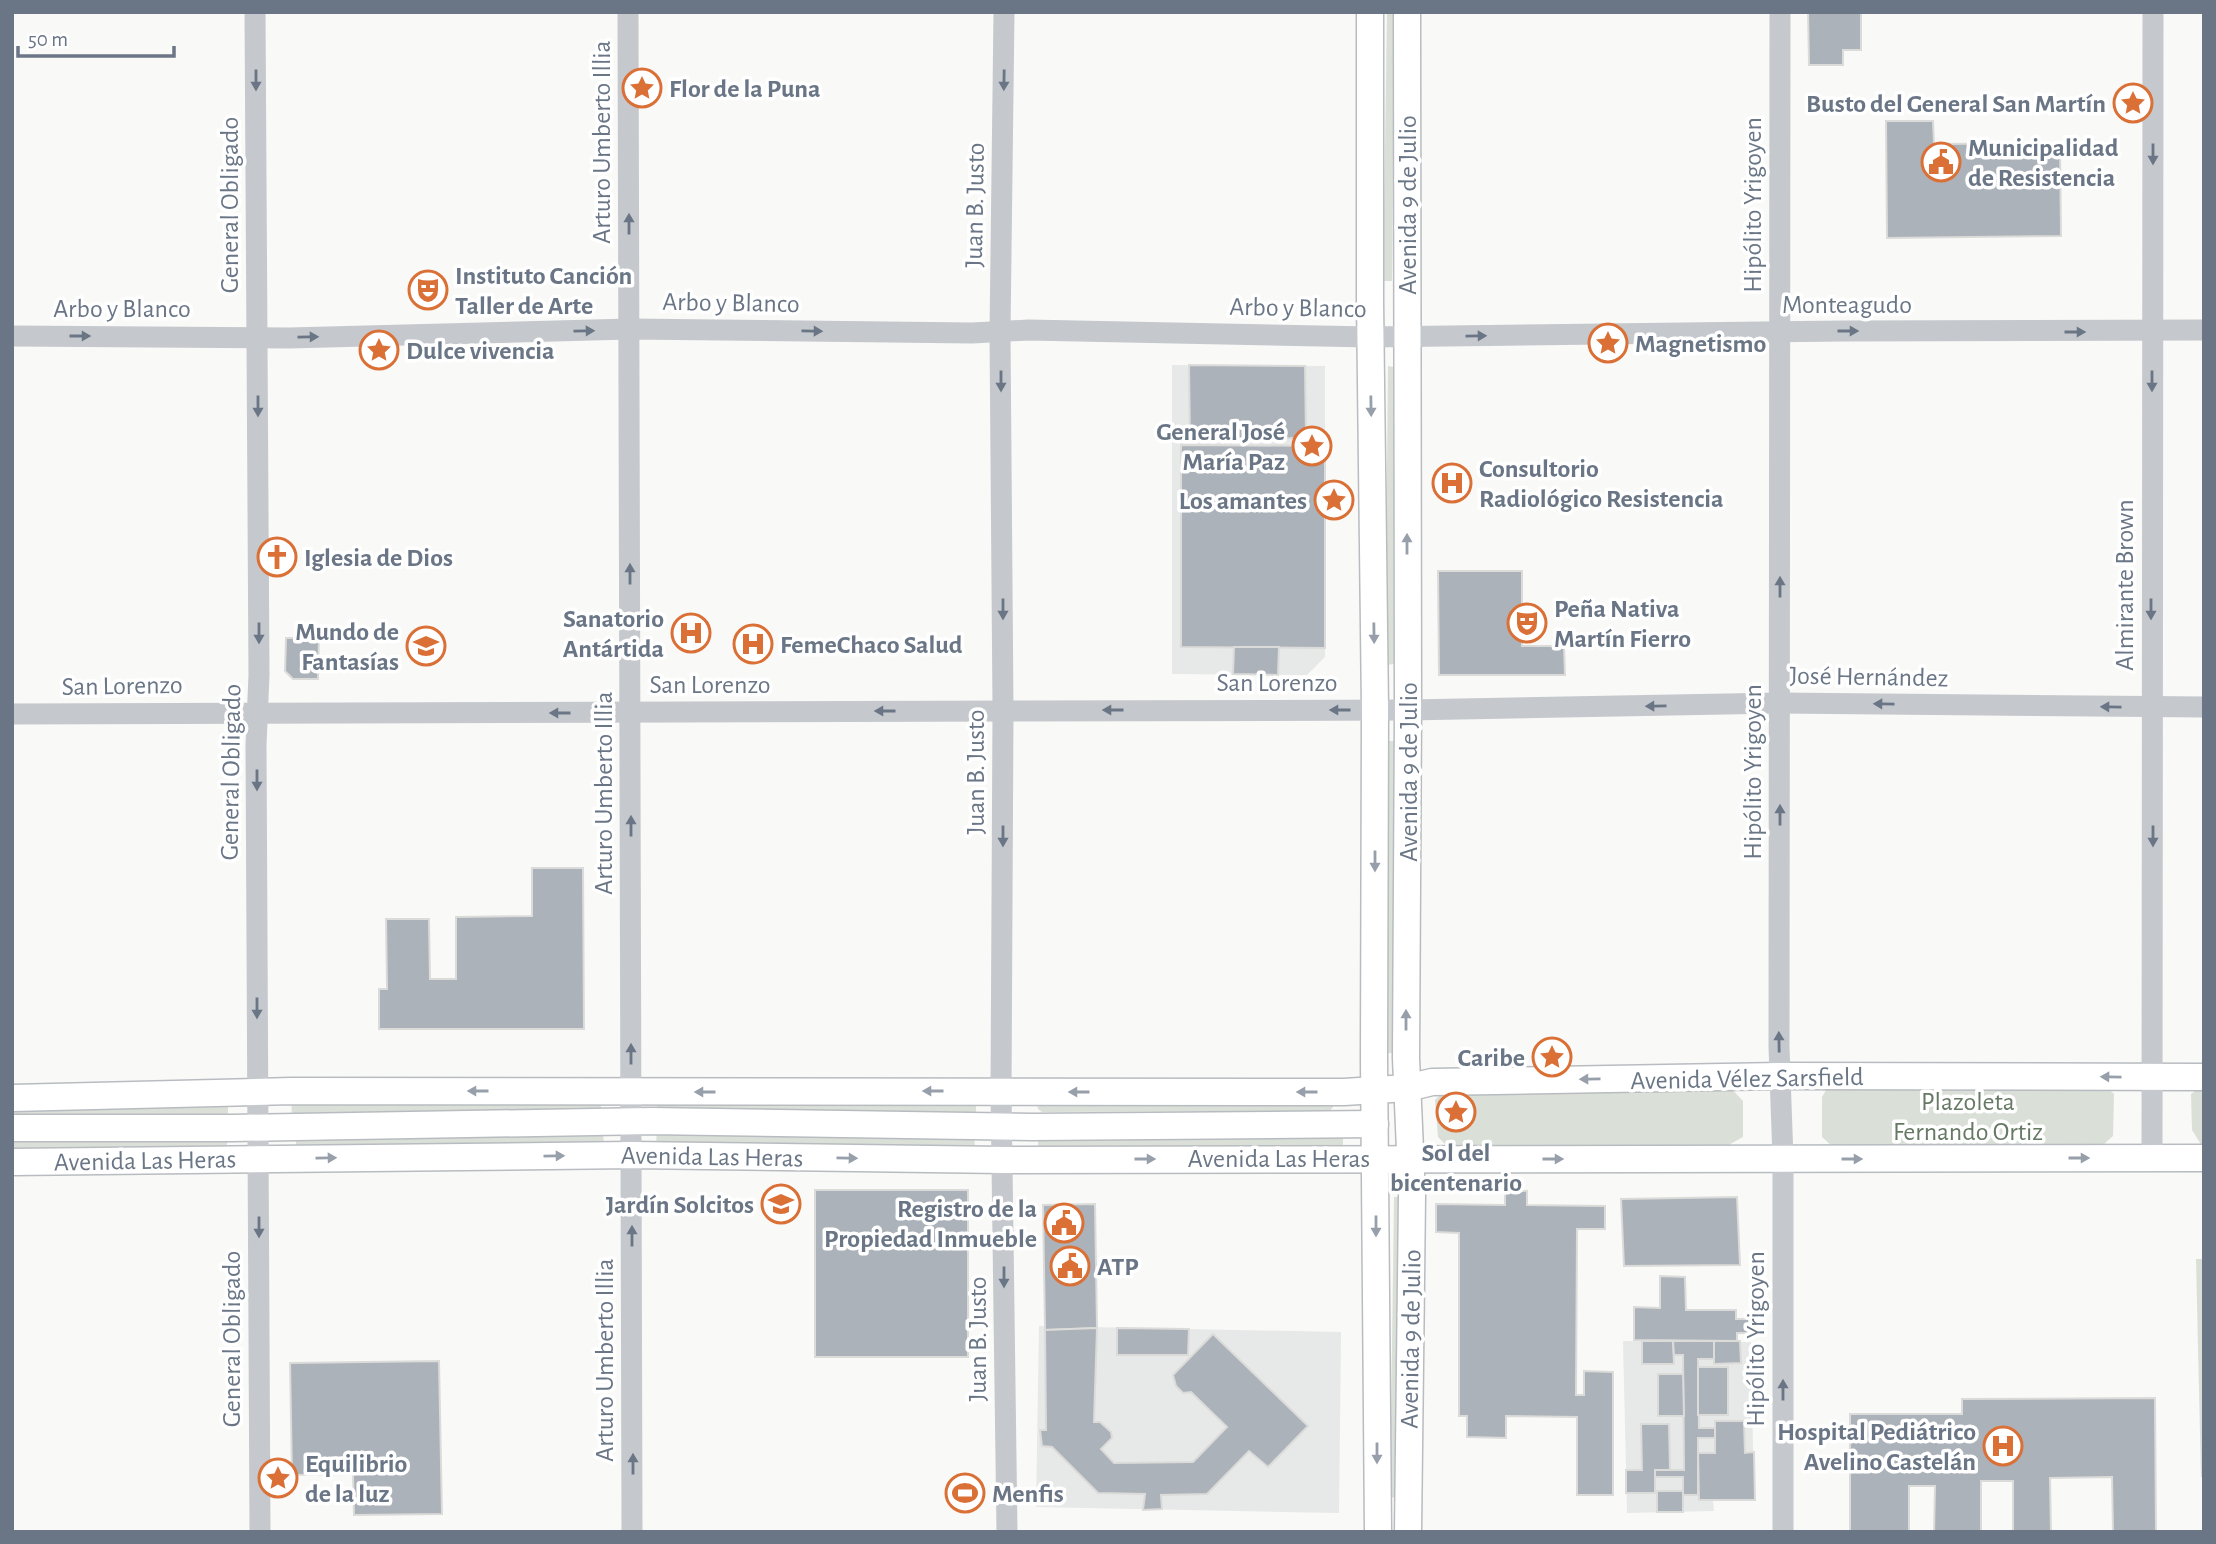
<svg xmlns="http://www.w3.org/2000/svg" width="2216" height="1544" viewBox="0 0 2216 1544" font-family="'Alegreya Sans',sans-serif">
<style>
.built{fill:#e7e8e8}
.green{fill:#dae0d8}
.building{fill:#acb2b9;stroke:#dbdbd9;stroke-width:2}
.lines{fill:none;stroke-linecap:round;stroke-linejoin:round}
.major-casing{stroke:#b8bcc0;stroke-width:29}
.minor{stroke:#c5c8cc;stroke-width:21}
.major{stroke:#fff;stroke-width:26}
.oneway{fill:#6a7686}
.oneway2{fill:#979faa}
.labels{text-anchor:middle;stroke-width:7;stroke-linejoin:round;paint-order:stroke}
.poi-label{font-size:26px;font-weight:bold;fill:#6a7686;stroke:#fff;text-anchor:start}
.street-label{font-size:26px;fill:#6a7686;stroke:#fff}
.park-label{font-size:26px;fill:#667964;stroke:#fff}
</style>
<rect width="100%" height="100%" fill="#f9f9f7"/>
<!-- built -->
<g class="built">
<polygon points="1172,365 1325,366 1325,657 1307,675 1172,674"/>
<polygon points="1039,1326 1341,1332 1339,1513 1036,1507"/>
<polygon points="1623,1341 1751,1342 1754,1501 1713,1501 1714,1511 1627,1513"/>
</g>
<!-- green -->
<g class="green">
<polygon points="1387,12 1394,12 1392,281 1383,281"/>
<polygon points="1388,366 1399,368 1395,664 1385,665"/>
<polygon points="1383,741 1396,741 1395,1053 1387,1053"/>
<polygon points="1727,1084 1743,1101 1743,1137 1723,1148 1452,1151 1438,1137 1435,1100 1448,1087"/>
<polygon points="2102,1084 2114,1094 2113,1136 2102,1146 1834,1148 1822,1137 1822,1097 1829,1085"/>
<polygon points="2204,1085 2204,1146 2202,1146 2192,1130 2191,1094"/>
<polygon points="657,1098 976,1102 976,1118 657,1114"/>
<polygon points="291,1099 601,1099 601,1115 292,1116"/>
<polygon points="1334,1100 1333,1107 1330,1111 1042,1112 1038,1109 1037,1103"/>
<polygon points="228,1103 228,1118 12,1120 12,1106"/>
<polygon points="657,1127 974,1130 975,1149 656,1146"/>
<polygon points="603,1131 604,1147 296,1151 296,1135"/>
<polygon points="12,1135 227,1135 227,1149 12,1150"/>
<polygon points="1338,1135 1343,1139 1343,1146 1038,1147 1038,1140"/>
<polygon points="1394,1197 1401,1197 1397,1498 1390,1497"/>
<polygon points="2196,1259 2204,1259 2204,1477 2201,1477"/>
</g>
<!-- building -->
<g class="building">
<polygon points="1808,12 1861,12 1861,50 1843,50 1843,65 1809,65"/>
<polygon points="1886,121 1933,121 1934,144 2060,143 2061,236 1887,238"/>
<polygon points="1189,365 1305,366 1306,438 1190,439"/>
<polygon points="1181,445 1325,446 1325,648 1181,647"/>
<polygon points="1438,571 1522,571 1522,646 1564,646 1565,675 1439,675"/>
<polygon points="286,638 319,638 318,679 293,679 285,671"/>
<polygon points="1234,647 1279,647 1278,675 1233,674"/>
<polygon points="532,868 583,868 584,1029 379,1029 379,989 387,989 386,919 429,919 430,979 456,979 456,917 532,916"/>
<rect x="815" y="1190" width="153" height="167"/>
<polygon points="1505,1190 1527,1191 1527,1205 1605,1206 1605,1229 1577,1229 1576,1395 1584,1395 1584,1371 1613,1372 1613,1495 1577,1495 1577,1417 1506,1416 1506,1438 1467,1437 1467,1416 1459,1416 1459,1233 1436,1232 1436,1204 1505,1205"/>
<polygon points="1737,1197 1740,1265 1624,1266 1621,1199"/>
<polygon points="1095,1204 1097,1328 1045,1330 1043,1205"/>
<polygon points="1660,1276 1685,1277 1686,1310 1736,1310 1736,1319 1749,1319 1749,1333 1737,1333 1737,1341 1634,1340 1634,1307 1660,1308"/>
<polygon points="1097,1328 1094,1422 1100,1422 1111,1432 1112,1438 1101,1449 1114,1463 1193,1462 1227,1427 1191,1392 1183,1393 1176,1386 1173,1375 1213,1334 1308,1426 1268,1467 1249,1451 1207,1494 1161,1495 1162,1509 1143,1510 1145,1494 1098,1493 1052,1447 1042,1446 1040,1430 1046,1430 1045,1330"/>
<polygon points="1117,1328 1189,1329 1188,1355 1117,1355"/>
<polygon points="1642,1341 1673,1341 1674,1364 1642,1364"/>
<polygon points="1673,1341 1714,1341 1714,1359 1698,1359 1699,1428 1715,1428 1715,1438 1698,1438 1698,1495 1683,1495 1683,1477 1655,1477 1655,1470 1684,1470 1683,1355 1674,1355"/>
<polygon points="1714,1341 1740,1341 1741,1363 1714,1364"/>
<polygon points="439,1361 442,1514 354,1515 353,1474 292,1475 290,1363"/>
<rect x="1698" y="1367" width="30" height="48"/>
<polygon points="1658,1374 1683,1374 1684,1416 1658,1416"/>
<polygon points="2155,1398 2156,1532 2113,1532 2112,1477 2050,1478 2051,1532 2013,1532 2013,1481 1981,1481 1981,1532 1934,1532 1935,1486 1909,1486 1909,1532 1850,1532 1850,1414 1962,1414 1962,1399"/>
<polygon points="1715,1421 1744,1421 1745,1453 1754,1452 1755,1500 1699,1500 1698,1453 1715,1453"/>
<polygon points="1641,1424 1669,1424 1670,1470 1655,1470 1655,1493 1626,1493 1626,1470 1642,1470"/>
<rect x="1657" y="1491" width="26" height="21"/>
</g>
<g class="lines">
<defs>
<g id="major">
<polyline points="1370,12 1370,301 1375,710 1374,1059 1378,1532"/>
<polyline points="1407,12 1408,710 1406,1058 1412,1196 1408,1532"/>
<polyline points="12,1098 292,1091 1344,1092 1407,1088 1432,1082 1780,1076 2204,1077"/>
<polyline points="12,1128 233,1128 651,1121 1033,1127 1375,1124"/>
<polyline points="12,1162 632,1155 1003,1160 2204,1158"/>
</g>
</defs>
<!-- major casing -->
<use href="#major" class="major-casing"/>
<!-- minor -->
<g class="minor">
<polyline points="255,12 259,675 256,745 260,1532"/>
<polyline points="628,12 632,1532"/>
<polyline points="1004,12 1000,333 1003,710 1001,1092 1007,1532"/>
<polyline points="1780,12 1779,1047 1783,1159 1783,1532"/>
<polyline points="12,336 289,338 630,329 972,333 1028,330 1370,337 1845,331 2204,330"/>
<polyline points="12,714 1408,710 1780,703 2204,707"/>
<polyline points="2152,1158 2153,12"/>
</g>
<!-- major -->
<use href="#major" class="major"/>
</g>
<!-- one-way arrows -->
<defs><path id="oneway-solid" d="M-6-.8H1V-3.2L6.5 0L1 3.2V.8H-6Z" transform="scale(1.75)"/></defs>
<g class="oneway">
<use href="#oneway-solid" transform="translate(256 80) rotate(90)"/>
<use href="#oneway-solid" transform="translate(1004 80) rotate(91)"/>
<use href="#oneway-solid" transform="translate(2153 154) rotate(90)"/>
<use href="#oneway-solid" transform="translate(629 224) rotate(-90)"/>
<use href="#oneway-solid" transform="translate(584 331) rotate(-1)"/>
<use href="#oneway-solid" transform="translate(812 331) rotate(1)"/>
<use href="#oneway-solid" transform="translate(1848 331)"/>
<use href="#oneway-solid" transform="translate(2075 332)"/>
<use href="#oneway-solid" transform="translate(80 336)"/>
<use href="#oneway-solid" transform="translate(1476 336) rotate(-1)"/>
<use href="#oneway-solid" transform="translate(308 337) rotate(-1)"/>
<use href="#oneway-solid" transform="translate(1001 381) rotate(90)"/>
<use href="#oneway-solid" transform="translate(2152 381) rotate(90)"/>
<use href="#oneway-solid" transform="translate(258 406) rotate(90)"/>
<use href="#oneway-solid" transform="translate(630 574) rotate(-90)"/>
<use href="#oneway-solid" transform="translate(1780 587) rotate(-90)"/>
<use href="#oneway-solid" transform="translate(1003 609) rotate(90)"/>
<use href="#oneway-solid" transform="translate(2151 609) rotate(90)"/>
<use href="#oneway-solid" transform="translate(259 633) rotate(90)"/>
<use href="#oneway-solid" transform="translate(1884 704) rotate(-179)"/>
<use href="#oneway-solid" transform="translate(1656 706) rotate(179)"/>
<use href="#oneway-solid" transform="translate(2111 707) rotate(-179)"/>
<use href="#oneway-solid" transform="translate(1113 710) rotate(180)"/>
<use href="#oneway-solid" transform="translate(1340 710) rotate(180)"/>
<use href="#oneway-solid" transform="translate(885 711) rotate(180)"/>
<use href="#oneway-solid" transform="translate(560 713) rotate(-180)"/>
<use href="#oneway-solid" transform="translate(257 780) rotate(90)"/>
<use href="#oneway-solid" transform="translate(1780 815) rotate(-90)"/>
<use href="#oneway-solid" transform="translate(631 826) rotate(-90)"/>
<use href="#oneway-solid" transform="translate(1003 836) rotate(90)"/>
<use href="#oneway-solid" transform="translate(2153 836) rotate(90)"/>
<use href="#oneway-solid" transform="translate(257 1008) rotate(90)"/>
<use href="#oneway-solid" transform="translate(1779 1042) rotate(-91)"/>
<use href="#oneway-solid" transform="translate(631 1054) rotate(-90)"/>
<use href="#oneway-solid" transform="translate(259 1227) rotate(90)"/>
<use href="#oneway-solid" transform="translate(632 1236) rotate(-90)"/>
<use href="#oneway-solid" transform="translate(1004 1277) rotate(90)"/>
<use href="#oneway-solid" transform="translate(1783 1390) rotate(-90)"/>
<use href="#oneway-solid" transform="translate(633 1464) rotate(-90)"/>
</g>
<g class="oneway2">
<use href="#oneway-solid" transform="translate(1371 406) rotate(89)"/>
<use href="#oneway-solid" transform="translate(1407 544) rotate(-90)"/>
<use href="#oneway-solid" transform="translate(1374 633) rotate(89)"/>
<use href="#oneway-solid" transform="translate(1375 861) rotate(90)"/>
<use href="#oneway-solid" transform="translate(1406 1020) rotate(-90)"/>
<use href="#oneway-solid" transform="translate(2111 1077) rotate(-179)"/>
<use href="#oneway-solid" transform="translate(1590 1079) rotate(179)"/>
<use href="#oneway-solid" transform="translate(478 1091) rotate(-180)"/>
<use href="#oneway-solid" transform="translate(933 1091) rotate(180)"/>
<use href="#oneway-solid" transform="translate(705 1092) rotate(180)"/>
<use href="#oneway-solid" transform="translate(1079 1092) rotate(180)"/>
<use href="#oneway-solid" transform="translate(1307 1092) rotate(180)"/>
<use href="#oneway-solid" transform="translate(554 1156) rotate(-1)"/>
<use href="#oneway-solid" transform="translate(326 1158) rotate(-1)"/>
<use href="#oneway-solid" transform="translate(847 1158) rotate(1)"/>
<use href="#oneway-solid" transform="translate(2079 1158)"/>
<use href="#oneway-solid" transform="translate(1145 1159)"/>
<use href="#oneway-solid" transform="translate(1553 1159)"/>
<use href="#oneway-solid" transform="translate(1852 1159)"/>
<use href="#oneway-solid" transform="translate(1376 1226) rotate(90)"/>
<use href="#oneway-solid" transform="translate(1377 1453) rotate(90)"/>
</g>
<!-- icons -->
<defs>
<symbol id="sight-ring" viewBox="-11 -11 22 22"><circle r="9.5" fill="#fff" stroke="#da7036" stroke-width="1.5"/><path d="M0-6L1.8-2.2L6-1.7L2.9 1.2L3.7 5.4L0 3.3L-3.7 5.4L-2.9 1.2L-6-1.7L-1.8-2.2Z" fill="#da7036"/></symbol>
<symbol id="civic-ring" viewBox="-11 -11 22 22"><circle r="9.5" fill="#fff" stroke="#da7036" stroke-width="1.5"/><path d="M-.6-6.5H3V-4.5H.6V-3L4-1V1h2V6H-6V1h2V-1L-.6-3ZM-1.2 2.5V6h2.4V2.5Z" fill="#da7036"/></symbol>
<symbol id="theatre-ring" viewBox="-11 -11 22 22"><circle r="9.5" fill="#fff" stroke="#da7036" stroke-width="1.5"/><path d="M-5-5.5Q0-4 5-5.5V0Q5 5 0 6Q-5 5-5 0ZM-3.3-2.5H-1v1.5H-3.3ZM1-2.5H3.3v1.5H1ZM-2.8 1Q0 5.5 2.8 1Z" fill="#da7036"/></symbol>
<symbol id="hospital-ring" viewBox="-11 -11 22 22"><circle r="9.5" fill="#fff" stroke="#da7036" stroke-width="1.5"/><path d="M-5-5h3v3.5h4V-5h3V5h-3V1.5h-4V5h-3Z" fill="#da7036"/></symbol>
<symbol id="church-ring" viewBox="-11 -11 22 22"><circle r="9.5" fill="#fff" stroke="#da7036" stroke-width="1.5"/><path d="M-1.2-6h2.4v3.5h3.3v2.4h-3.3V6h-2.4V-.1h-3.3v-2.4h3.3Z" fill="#da7036"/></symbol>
<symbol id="school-ring" viewBox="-11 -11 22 22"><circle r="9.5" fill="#fff" stroke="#da7036" stroke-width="1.5"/><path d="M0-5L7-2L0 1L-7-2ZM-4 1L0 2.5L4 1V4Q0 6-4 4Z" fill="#da7036"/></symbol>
<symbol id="stadium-ring" viewBox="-11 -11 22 22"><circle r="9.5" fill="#fff" stroke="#da7036" stroke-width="1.5"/><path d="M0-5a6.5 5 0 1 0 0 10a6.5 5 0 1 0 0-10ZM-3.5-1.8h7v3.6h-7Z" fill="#da7036"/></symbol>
</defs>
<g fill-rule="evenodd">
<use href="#sight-ring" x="620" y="66" width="44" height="44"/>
<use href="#sight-ring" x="2111" y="81" width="44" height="44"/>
<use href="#civic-ring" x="1919" y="140" width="44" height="44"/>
<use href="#theatre-ring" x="406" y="268" width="44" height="44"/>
<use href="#sight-ring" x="1586" y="321" width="44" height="44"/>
<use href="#sight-ring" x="357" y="328" width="44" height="44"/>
<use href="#sight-ring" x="1290" y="424" width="44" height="44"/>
<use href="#hospital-ring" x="1430" y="461" width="44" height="44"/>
<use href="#sight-ring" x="1312" y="478" width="44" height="44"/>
<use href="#church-ring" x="255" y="535" width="44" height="44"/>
<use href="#theatre-ring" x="1505" y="601" width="44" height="44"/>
<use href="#hospital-ring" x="669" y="611" width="44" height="44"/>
<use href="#hospital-ring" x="731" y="622" width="44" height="44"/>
<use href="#school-ring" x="404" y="624" width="44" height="44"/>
<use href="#sight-ring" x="1530" y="1035" width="44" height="44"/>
<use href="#sight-ring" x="1434" y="1090" width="44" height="44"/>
<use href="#school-ring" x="759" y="1182" width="44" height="44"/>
<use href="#civic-ring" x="1042" y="1201" width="44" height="44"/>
<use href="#civic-ring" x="1048" y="1244" width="44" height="44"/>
<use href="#hospital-ring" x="1981" y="1424" width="44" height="44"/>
<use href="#sight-ring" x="256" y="1456" width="44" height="44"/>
<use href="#stadium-ring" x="943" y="1471" width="44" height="44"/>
</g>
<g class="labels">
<!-- poi labels -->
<g class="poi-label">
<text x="669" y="97">Flor de la Puna</text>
<text x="2106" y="112" text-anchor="end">Busto del General San Martín</text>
<text x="1968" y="156">Municipalidad<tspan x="1968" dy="30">de Resistencia</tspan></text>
<text x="455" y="284">Instituto Canción<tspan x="455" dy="30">Taller de Arte</tspan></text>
<text x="1635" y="352">Magnetismo</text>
<text x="406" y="359">Dulce vivencia</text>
<text x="1285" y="440" text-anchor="end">General José<tspan x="1285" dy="30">María Paz</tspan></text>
<text x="1479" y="477">Consultorio<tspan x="1479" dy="30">Radiológico Resistencia</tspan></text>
<text x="1307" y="509" text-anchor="end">Los amantes</text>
<text x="304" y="566">Iglesia de Dios</text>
<text x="1554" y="617">Peña Nativa<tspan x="1554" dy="30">Martín Fierro</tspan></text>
<text x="664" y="627" text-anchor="end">Sanatorio<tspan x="664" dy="30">Antártida</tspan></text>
<text x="399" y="640" text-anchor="end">Mundo de<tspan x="399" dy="30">Fantasías</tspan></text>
<text x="780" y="653">FemeChaco Salud</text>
<text x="1525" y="1066" text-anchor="end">Caribe</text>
<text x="1456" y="1161" text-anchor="middle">Sol del<tspan x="1456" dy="30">bicentenario</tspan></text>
<text x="754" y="1213" text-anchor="end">Jardín Solcitos</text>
<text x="1037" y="1217" text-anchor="end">Registro de la<tspan x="1037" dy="30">Propiedad Inmueble</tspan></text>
<text x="1097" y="1275">ATP</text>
<text x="1976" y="1440" text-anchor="end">Hospital Pediátrico<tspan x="1976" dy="30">Avelino Castelán</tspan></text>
<text x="305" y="1472">Equilibrio<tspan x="305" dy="30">de la luz</tspan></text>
<text x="992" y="1502">Menfis</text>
</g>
<!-- street labels -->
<g class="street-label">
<text transform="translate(601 142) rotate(-90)" y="9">Arturo Umberto Illia</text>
<text transform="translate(229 205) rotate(-90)" y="9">General Obligado</text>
<text transform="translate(974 205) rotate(-89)" y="9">Juan B. Justo</text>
<text transform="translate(1407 205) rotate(-90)" y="9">Avenida 9 de Julio</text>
<text transform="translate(1752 205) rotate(-90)" y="9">Hipólito Yrigoyen</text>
<text transform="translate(731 302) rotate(1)" y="9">Arbo y Blanco</text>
<text x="1847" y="313">Monteagudo</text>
<text transform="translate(1298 307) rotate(1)" y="9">Arbo y Blanco</text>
<text x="122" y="317">Arbo y Blanco</text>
<text transform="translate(2124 585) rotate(-90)" y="9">Almirante Brown</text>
<text transform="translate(1869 676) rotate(1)" y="9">José Hernández</text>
<text x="1277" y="691">San Lorenzo</text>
<text x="710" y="693">San Lorenzo</text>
<text transform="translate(122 685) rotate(-1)" y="9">San Lorenzo</text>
<text transform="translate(230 772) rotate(-89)" y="9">General Obligado</text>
<text transform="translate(975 772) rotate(-90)" y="9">Juan B. Justo</text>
<text transform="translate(1408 772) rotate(-90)" y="9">Avenida 9 de Julio</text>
<text transform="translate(1752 772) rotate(-90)" y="9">Hipólito Yrigoyen</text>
<text transform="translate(603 793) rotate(-90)" y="9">Arturo Umberto Illia</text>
<text transform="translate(1747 1078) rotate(-1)" y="9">Avenida Vélez Sarsfield</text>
<text transform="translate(712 1156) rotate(1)" y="9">Avenida Las Heras</text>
<text x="1279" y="1167">Avenida Las Heras</text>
<text transform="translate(145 1160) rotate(-1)" y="9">Avenida Las Heras</text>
<text transform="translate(231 1339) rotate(-90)" y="9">General Obligado</text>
<text transform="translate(977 1339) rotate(-90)" y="9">Juan B. Justo</text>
<text transform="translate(1410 1339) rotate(-89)" y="9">Avenida 9 de Julio</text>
<text transform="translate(1755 1339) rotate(-90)" y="9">Hipólito Yrigoyen</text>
<text transform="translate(604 1360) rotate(-90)" y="9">Arturo Umberto Illia</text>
</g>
<!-- park labels -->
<g class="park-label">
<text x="1968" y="1110">Plazoleta<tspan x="1968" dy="30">Fernando Ortiz</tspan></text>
</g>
</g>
<!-- border -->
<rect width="2216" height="1544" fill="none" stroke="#6a7686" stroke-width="28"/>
<!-- scale -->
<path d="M18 46v10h156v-10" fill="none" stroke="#6a7686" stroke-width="3.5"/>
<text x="28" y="46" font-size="21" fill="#6a7686" stroke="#ffffff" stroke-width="5" paint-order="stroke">50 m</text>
</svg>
